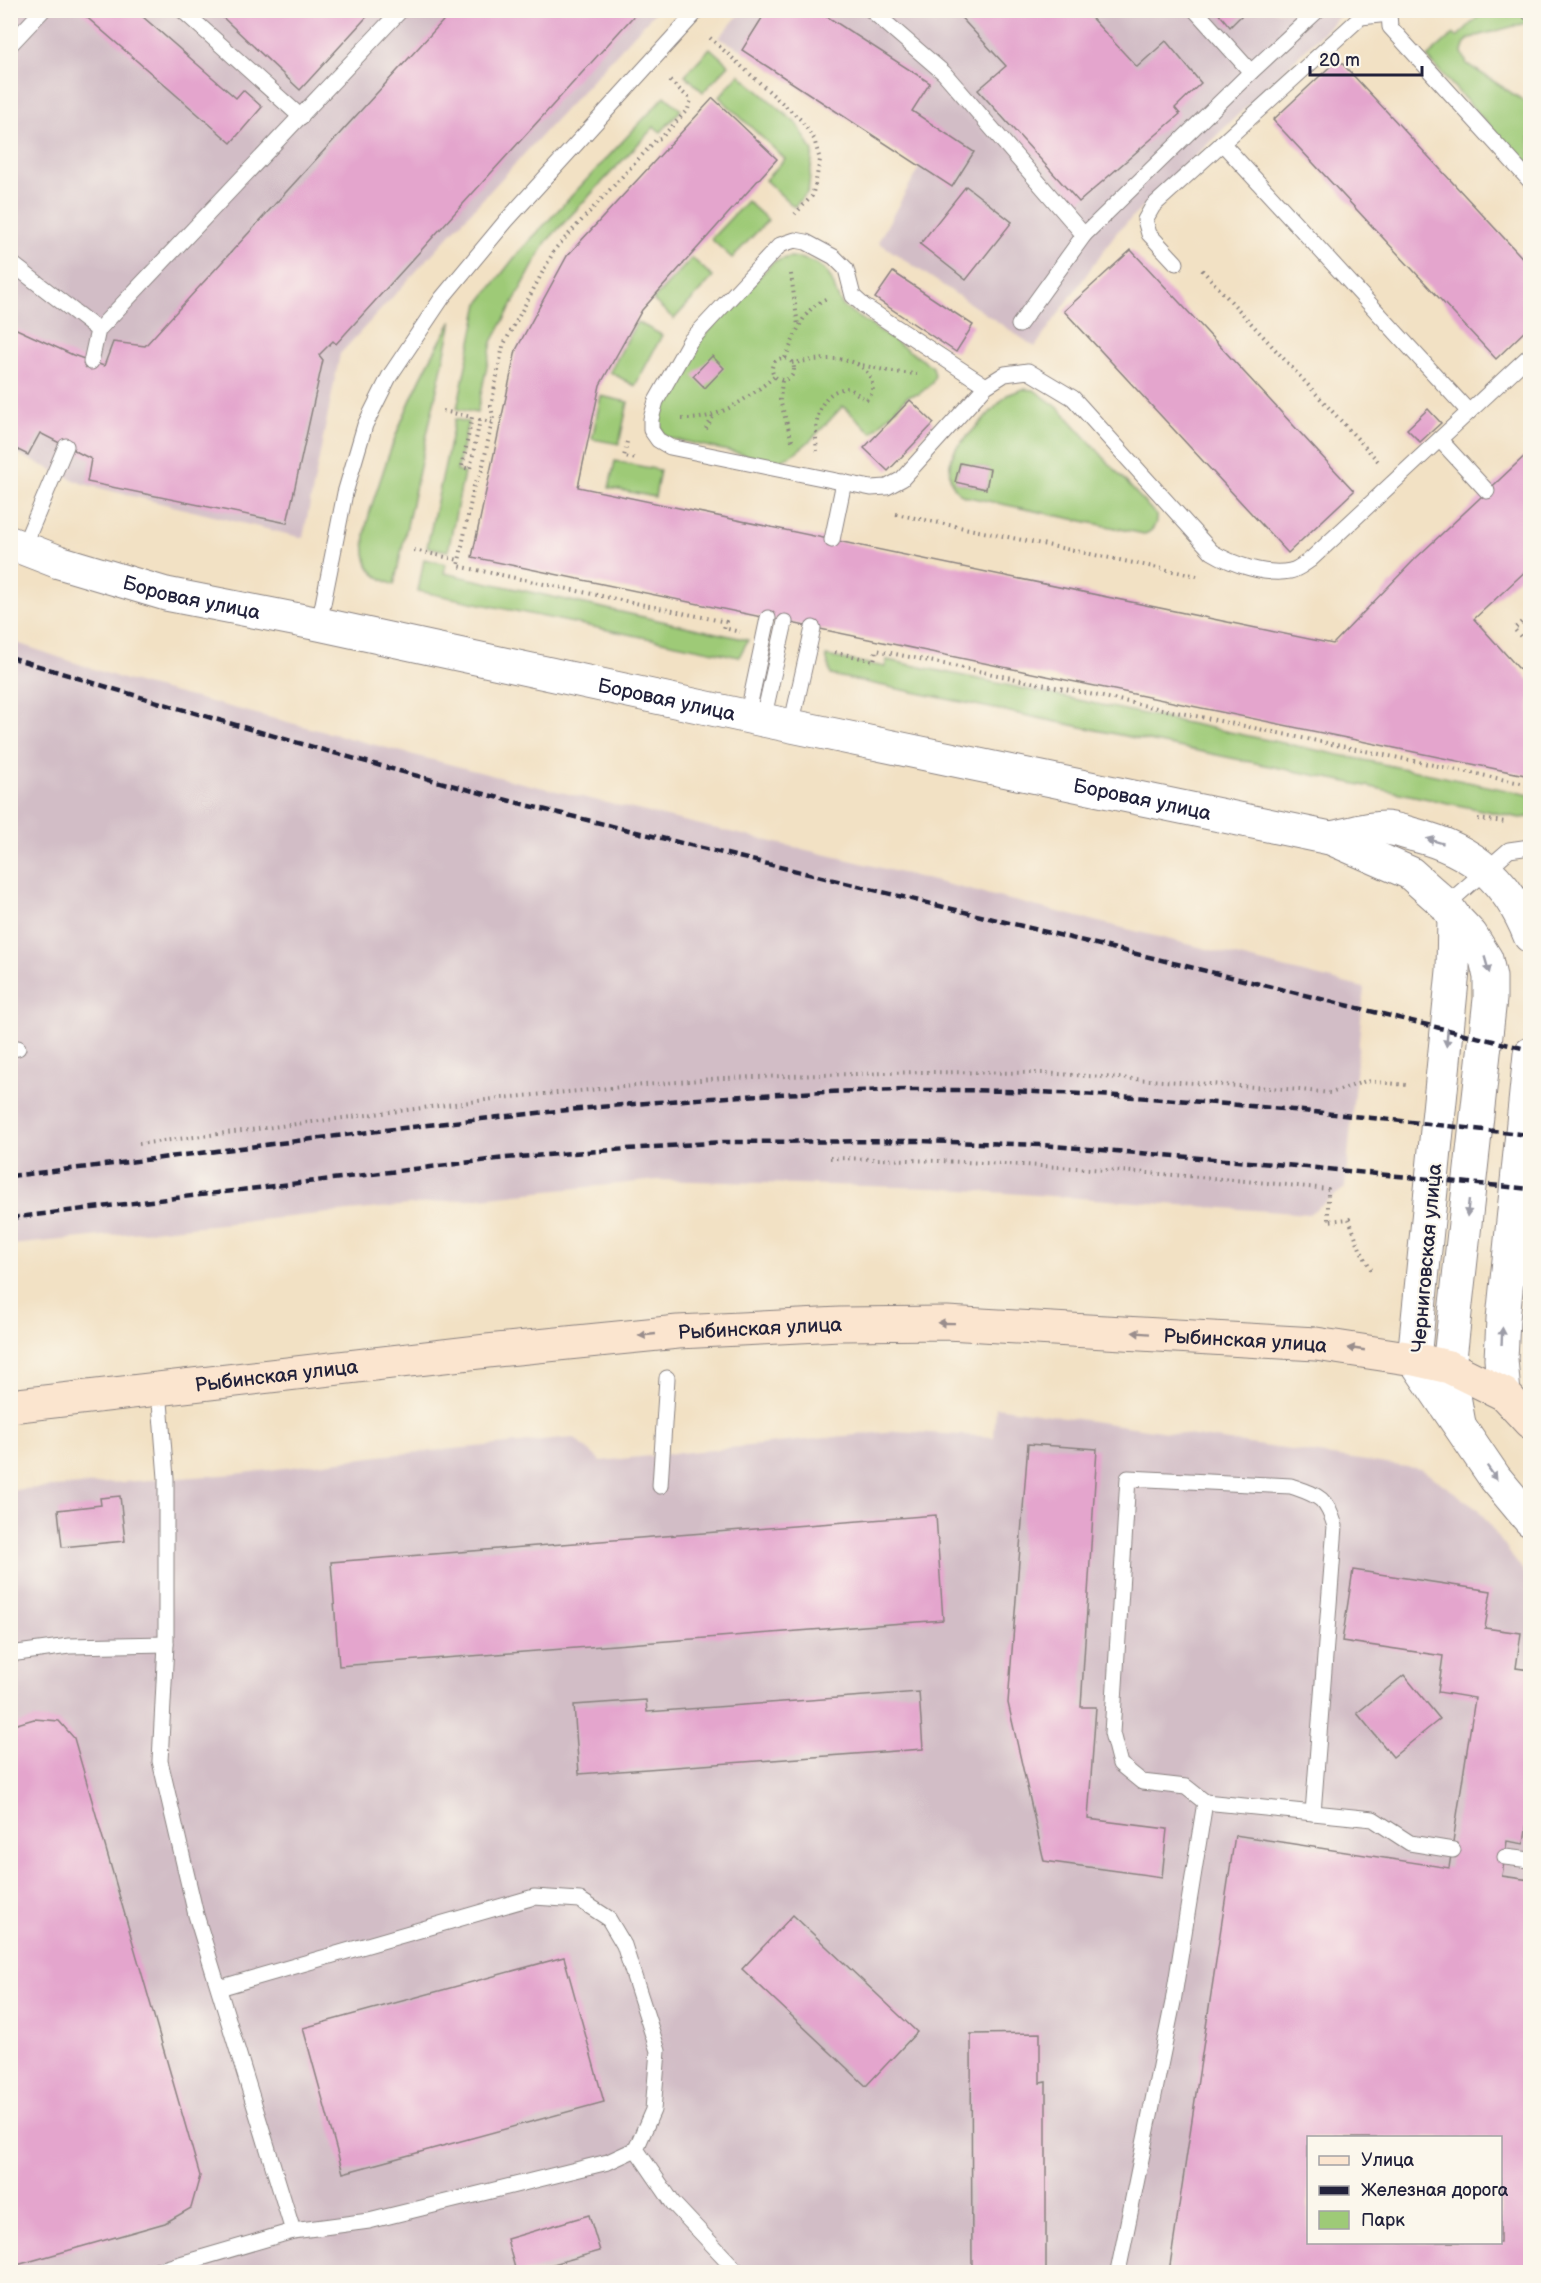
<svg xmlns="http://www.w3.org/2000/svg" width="1541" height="2283" viewBox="0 0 1541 2283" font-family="'Balsamiq Sans',sans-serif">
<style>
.industrial{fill:#d2bdc6;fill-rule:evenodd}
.green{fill:#9eca77;stroke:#607659;stroke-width:1.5;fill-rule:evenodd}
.building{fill:#e4a5cd;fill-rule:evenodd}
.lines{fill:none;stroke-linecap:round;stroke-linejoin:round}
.service-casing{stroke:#8a8280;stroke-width:17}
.tertiary-casing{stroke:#8a8280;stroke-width:35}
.secondary-casing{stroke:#8a8280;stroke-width:35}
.path{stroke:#8a8280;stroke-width:4;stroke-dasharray:1.5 4.5;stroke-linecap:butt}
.service{stroke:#fff;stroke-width:15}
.tertiary{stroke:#fff;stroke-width:33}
.secondary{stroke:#fbe5cf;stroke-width:33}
.rail{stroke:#22223b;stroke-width:4.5;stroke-dasharray:9 4.5;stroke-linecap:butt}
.oneway{fill:#9c9ca7}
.oneway2{fill:#998d8c}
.labels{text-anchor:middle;stroke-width:4.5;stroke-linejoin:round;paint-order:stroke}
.street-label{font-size:20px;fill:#22223b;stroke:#fbf7ec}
</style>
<rect width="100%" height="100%" fill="#fbf7ec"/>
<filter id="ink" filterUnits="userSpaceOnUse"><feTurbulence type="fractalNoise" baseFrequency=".0167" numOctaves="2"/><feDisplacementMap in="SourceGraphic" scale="12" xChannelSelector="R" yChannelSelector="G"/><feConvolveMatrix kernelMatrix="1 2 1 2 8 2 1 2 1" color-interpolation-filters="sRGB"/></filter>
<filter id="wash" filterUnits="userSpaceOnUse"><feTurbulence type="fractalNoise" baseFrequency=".008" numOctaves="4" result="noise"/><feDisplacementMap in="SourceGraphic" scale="24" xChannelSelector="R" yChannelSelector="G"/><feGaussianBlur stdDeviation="1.35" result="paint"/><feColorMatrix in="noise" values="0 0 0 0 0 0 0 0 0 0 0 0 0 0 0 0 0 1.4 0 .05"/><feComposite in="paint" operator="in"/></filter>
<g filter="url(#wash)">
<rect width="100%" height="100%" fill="#f2e1c4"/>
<!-- industrial -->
<g class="industrial">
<polygon points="743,10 1345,11 1116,233 1035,347 878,242 920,166 742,50 719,38"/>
<polygon points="10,11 656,11 340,354 303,538 83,484 11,451"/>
<polygon points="11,641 126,680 514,781 853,861 1364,988 1345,1188 1309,1214 936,1188 658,1180 11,1245"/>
<path d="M996,1407L1421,1469L1477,1508L1530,1581V2272H11L10,1490L236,1474L388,1455L574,1438L601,1461L895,1431L994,1437ZM1308,2138H1500V2242H1308Z"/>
</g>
<!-- green -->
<g class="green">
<polygon points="1478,11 1520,11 1527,18 1526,23 1470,38 1465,43 1462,52 1467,64 1530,105 1530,171 1427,57 1453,34 1457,37 1479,16 1476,12"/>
<polygon points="710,48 729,65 703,92 685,75"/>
<polygon points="739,74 798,125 813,152 808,192 794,207 765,180 785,159 719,97"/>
<polygon points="665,96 681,110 661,132 654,127 546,242 492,342 477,413 457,409 479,303 518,253"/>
<polygon points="747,201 768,220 732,258 711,239"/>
<path d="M789,257C810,258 827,265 834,286C837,295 838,301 844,307L933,367L935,375L932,383L919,394L908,396L872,433L843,406C825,424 800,458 774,461L669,438L664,435L658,420L661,402L692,349L773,262Z"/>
<polygon points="692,258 713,277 674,319 653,300"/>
<path d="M452,321L394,585C383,580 371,575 367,562C359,536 372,505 380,481C398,424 421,372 452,321Z"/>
<polygon points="637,322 662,335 635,386 610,372"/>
<path d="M1023,389L1034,390L1060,409L1156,515C1157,524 1153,532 1144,534L964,496C945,485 947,463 957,447L1007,395ZM960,463L989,469L986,489L956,482Z"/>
<polygon points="601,396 628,402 619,444 592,439"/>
<polygon points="455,419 468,422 457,471 464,473 448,551 427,547"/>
<polygon points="615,461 660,470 655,497 609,488"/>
<polygon points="424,559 446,564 444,573 748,640 739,657 418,591"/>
<polygon points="826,656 885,667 887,660 1530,795 1530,817 1520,818 831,675"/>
</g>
<g id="blocks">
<!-- building -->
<g class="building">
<polygon points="84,10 135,10 236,98 243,90 262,107 231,143 82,13"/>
<polygon points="215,10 373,10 300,90"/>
<polygon points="453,10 639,10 336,344 333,341 319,355 323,360 287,523 87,482 91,459 40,433 28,455 10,446 10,326 73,355 104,366 113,342 145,346"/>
<polygon points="767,10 817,10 930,83 912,111 974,152 952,187 742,50"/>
<polygon points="954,10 1084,10 1137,67 1166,41 1201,83 1175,108 1180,114 1079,202 978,90 1006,66"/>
<polygon points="1216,10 1247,10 1230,27"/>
<polygon points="1338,59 1530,266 1530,326 1496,359 1273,120"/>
<polygon points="713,98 777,159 642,310 600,385 578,487 1333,644 1416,558 1530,451 1530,567 1474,619 1530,681 1530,776 472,557 516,350 567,256"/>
<polygon points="966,186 1012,222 966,280 920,244"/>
<polygon points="1131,250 1354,491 1288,553 1064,311"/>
<polygon points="893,272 973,325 956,352 875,298"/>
<polygon points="712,356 724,368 705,388 693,376"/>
<polygon points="910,400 934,423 888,471 864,448"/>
<polygon points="1428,409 1441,423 1420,442 1407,429"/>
<polygon points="960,463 990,469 986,489 955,482"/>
<polygon points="1028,1444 1097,1449 1081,1707 1096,1707 1088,1819 1167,1829 1162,1877 1044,1861 1008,1703"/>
<polygon points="120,1496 125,1541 62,1547 58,1510 101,1505 100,1498"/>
<polygon points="936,1515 943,1620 339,1666 331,1562"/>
<path d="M1353,1570L1491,1591L1485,1628L1521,1633L1516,1668L1530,1670V1798L1524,1844L1507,1841L1502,1876L1530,1880V2249L1527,2272H1169L1235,1835L1449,1868L1475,1698L1438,1692L1443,1656L1342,1641ZM1308,2138H1500V2242H1308Z"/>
<polygon points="1404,1675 1440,1719 1393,1757 1357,1713"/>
<polygon points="919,1692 923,1749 579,1774 574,1705 646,1700 647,1712"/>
<polygon points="34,1719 59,1721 74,1738 200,2176 191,2208 165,2223 10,2267 10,1726"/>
<polygon points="793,1915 917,2032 866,2086 742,1969"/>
<polygon points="564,1957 604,2102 343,2173 303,2028"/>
<polygon points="1040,2033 1040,2083 1046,2082 1046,2272 972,2272 971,2034"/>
<polygon points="589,2215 600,2251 525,2272 516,2272 507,2239"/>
</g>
</g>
</g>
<g filter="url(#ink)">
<use href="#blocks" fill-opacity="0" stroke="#8a8280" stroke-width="1.5"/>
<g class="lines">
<defs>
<g id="service">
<polyline points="182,10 301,117"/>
<polyline points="871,10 944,73 1084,235 1251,72 1318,10"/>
<polyline points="1195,10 1251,72"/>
<polyline points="1391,10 1389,14 1390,27 1530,181"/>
<polyline points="1529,10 1530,13"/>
<polyline points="10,45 43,10"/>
<polyline points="1222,143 1469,412"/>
<polyline points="10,262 98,330 91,362"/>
<polyline points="1176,263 1149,234 1145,220 1153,206 1361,17 1389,14"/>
<polyline points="1019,325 1084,235"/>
<polyline points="98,330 401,10"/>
<path d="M986,386L864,306L853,296L846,269L834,257L806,242L795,240L780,245L690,341L656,401L651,419V430L658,440L670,447L871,488L887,487L902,479L986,386L1005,374L1028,371L1073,398L1212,552C1232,564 1266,576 1290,571C1297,570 1304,564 1310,560L1530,355"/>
<polyline points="1440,440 1487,491"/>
<polyline points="832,540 844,482"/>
<polyline points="23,548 66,446"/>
<polyline points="319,624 345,493 365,425 389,377 442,298 506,221 698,10"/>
<polyline points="747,717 768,618"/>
<polyline points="763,720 785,622"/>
<polyline points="791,726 813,628"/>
<polyline points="1446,905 1509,850 1530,847"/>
<polyline points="10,1049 18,1048"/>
<polyline points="159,1389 166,1478 166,1644 160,1761 196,1915 293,2231"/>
<polyline points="660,1486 667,1378"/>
<polyline points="10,1654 69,1646 166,1644"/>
<path d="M1205,1802L1186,1787L1142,1782L1120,1764L1112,1733L1128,1478L1291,1486C1319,1496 1326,1497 1335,1526L1313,1813"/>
<polyline points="1505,1857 1530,1860"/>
<polyline points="636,2149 673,2203 738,2272"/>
<polyline points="153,2272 293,2231 369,2221 608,2162 636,2149 653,2110 658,2051 624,1945 608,1918 580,1900 534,1897 219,1988"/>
<polyline points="1118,2272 1173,2002 1205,1802 1373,1819 1410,1843 1453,1850"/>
</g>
<g id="tertiary">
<path id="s1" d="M10,543L59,562L166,594L319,624L763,720L1330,838L1410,873L1446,905L1454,917L1471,935L1486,959L1490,977V999L1449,1367L1459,1424"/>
<path d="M1330,838C1347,835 1367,828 1384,828C1394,828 1406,833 1415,835C1474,850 1508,881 1530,936"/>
<polyline points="1454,917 1453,971 1414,1359 1495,1478 1530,1520"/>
<polyline points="1504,1394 1501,1359 1503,1319 1530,1054"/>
</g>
<g id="secondary">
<path id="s2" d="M10,1406L487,1351L678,1332L840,1324L947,1323L1316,1344L1414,1359L1449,1367L1504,1394L1530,1422"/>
</g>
</defs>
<!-- service casing -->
<use href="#service" class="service-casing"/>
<!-- tertiary casing -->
<use href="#tertiary" class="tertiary-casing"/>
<!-- secondary casing -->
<use href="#secondary" class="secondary-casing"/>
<!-- path -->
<g class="path">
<polyline points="710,38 801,120 814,139 820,160 815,185 812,196 795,214"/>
<polyline points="670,81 691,100 688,109 661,138 657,139 555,249 503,346 491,406 493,417 482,470 474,486 458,566 726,622 724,628 740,632"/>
<polyline points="1202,270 1378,461"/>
<polyline points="791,274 798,326"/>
<circle cx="783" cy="369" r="11"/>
<path d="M785,358C797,334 801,309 828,298"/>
<path d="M792,363C817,360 862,349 872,383C874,390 872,395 866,400L849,388C816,390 814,426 817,451"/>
<polyline points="857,364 893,372 917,374"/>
<polyline points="782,381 780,400 793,444"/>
<polyline points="443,411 472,417 462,467 470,469 480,420 492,422"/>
<path d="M682,419C718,421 748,398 774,377"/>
<polyline points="706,429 714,415"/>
<polyline points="627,442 624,457 637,459"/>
<polyline points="896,514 1197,576"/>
<polyline points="414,550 459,560"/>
<polyline points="1530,614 1514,629 1530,647"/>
<polyline points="835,652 874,661 876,650 1530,785"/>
<polyline points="1478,819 1506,822"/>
<polyline points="139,1144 501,1098 722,1078 921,1072 1043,1073 1300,1090 1331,1093 1366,1081 1407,1085"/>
<path d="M830,1158C997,1161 1162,1172 1328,1189V1221L1349,1219L1360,1249L1372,1271"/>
</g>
<!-- service -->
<use href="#service" class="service"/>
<!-- tertiary -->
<use href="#tertiary" class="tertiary"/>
<!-- secondary -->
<use href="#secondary" class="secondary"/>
<!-- rail -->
<g class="rail">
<path d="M10,657C182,711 355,760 530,806L1530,1050"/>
<path d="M10,1176C312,1142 614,1092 919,1090C1123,1089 1327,1113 1530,1135"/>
<polyline points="10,1218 505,1158 723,1142 920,1141 1041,1145 1286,1165 1530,1189"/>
</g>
</g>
<!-- one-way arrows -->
<defs><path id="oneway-solid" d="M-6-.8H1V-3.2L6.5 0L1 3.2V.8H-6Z" transform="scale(1.5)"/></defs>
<g class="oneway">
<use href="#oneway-solid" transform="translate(1435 841) rotate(-163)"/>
<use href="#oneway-solid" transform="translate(1487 965) rotate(74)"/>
<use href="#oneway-solid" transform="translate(1447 1038) rotate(95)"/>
<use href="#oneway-solid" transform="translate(1468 1208) rotate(96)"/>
<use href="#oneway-solid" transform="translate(1502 1336) rotate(-87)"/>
<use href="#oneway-solid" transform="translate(1492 1473) rotate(55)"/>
</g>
<g class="oneway2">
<use href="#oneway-solid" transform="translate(946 1323) rotate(-179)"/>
<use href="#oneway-solid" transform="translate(1141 1333) rotate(-176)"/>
<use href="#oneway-solid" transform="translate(647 1335) rotate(174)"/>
<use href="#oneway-solid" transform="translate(1356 1349) rotate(-172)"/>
</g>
</g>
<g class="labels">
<!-- street labels -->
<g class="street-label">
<text dy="7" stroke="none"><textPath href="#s1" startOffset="190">Боровая улица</textPath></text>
<text dy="7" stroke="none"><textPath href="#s1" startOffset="676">Боровая улица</textPath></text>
<text dy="7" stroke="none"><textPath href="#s1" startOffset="1162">Боровая улица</textPath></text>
<text transform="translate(1426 1258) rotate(-85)" y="7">Черниговская улица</text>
<text dy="7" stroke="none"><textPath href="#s2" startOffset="754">Рыбинская улица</textPath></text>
<text dy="7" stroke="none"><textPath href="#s2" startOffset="1240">Рыбинская улица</textPath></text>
<text dy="7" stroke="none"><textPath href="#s2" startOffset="268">Рыбинская улица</textPath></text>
</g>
</g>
<!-- margin -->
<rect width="1541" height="2283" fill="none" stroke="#fbf7ec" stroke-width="36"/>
<!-- legend -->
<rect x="1307" y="2136" width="195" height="108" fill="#fbf7ec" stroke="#a4a2a5" stroke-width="1.5"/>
<rect x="1319" y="2156" width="30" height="9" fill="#fbe5cf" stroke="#a4a2a5" stroke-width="1.5"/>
<text x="1361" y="2166" font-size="18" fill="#22223b">Улица</text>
<rect x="1319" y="2186" width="30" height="9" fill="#22223b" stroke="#a4a2a5" stroke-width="1.5"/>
<text x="1361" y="2196" font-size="18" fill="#22223b">Железная дорога</text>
<rect x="1319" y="2211" width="30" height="18" fill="#9eca77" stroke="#a4a2a5" stroke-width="1.5"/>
<text x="1361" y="2226" font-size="18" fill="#22223b">Парк</text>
<!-- scale -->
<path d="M1310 66v9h112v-9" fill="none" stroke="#22223b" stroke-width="3"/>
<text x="1319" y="66" font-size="18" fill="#22223b" stroke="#fbf7ec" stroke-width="4.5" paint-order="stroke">20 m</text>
</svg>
